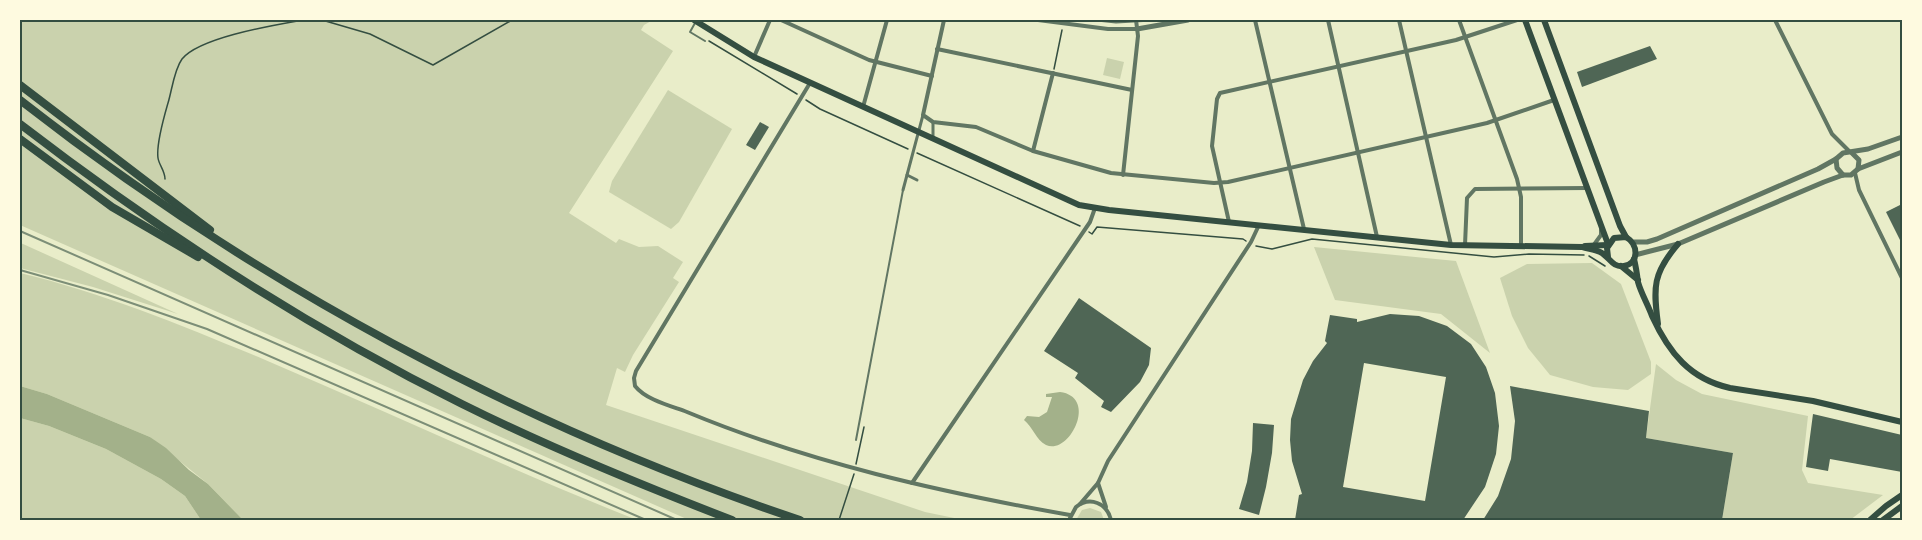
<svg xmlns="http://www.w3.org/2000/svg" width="1922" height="540" viewBox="0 0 1922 540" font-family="'Alegreya Sans',sans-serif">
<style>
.green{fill:#cad2ad}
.water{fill:#a3b18a}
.building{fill:#4f6655;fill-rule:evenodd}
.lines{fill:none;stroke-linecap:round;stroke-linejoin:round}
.path{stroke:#344e41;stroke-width:1.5}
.service{stroke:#617663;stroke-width:2}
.pedestrian{stroke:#617663;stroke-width:3}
.minor{stroke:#617663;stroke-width:4}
.tertiary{stroke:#617663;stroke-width:5}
.secondary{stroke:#344e41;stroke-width:6}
.motorway{stroke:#344e41;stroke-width:8}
.rail{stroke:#7c8e77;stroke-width:2}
.neatline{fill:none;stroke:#344e41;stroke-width:2}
</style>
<rect width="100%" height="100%" fill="#e9edc9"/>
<!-- green -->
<g class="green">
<polygon points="20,20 653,20 644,25 641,30 673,51 569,213 616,243 619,239 639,247 658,246 683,262 673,278 679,282 633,355 625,372 617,368 606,405 925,512 964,520 689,520 20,225"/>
<polygon points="1107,58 1124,62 1120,79 1103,75"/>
<polygon points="668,90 732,129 679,222 671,229 609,192 612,181"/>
<polygon points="20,243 23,244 178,314 93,287 20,268"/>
<polygon points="1314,247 1456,261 1490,353 1441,314 1335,300"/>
<polygon points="1592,263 1621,284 1651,362 1651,374 1628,390 1593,387 1550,375 1528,348 1512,316 1500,278 1527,264"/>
<path d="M20,273C104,293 183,326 263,359C388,412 511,470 637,520H243L208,484L150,437L47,394L20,386Z"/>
<polygon points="1656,364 1676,380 1702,394 1808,416 1802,470 1808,483 1883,495 1850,520 1722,520 1733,453 1646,438"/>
<polygon points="20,418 49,426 106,449 161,479 185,496 201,520 20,520"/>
<polygon points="1090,508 1101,512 1104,520 1076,520 1082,510"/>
</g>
<!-- water -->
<g class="water">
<polygon points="20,386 47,394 150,437 166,448 189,470 208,484 243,520 201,520 185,496 161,479 106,449 49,426 20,418"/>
<path d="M1060,392C1099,397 1069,456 1046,445C1036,440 1033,427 1024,420L1027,416L1039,417L1047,412L1052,397H1046V394Z"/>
</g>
<!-- building -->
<g class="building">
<polygon points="1650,46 1657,59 1582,87 1577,72"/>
<polygon points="760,122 769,127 755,150 746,145"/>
<polygon points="1900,205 1902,210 1902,244 1886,212"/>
<polygon points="1079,298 1151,348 1149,365 1140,382 1111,412 1101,407 1104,401 1075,378 1078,373 1044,351"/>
<path d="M1390,314L1419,316L1447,326L1471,344L1486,367L1495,393L1499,426L1496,454L1485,487L1463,520H1295L1299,495L1302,494L1292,461L1290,440L1291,419L1303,380L1313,361L1327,343L1325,341L1330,315L1357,319V322ZM1364,363L1446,377L1425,501L1343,487Z"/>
<polygon points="1510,386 1649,411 1646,438 1733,453 1722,520 1483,520 1498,496 1511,459 1515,421"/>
<polygon points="1813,414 1902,435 1902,472 1830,459 1828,471 1806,467"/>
<polygon points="1253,423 1274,425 1272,453 1266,487 1259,515 1239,509 1247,482 1252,451"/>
</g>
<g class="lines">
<!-- path -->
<g class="path">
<polyline points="322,20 370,34 433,65 512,20"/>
<polyline points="709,41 797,94"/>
<polyline points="1054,69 1062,30"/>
<polyline points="806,100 820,109 908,149"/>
<polyline points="917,153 1080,226"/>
<path d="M165,179C165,171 159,165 158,158C156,144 164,117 168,103C172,90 174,70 182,59C200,37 275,25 303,20"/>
<polyline points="1089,232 1092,234 1097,227 1243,239 1246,241"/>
<polyline points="1256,246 1272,249 1312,239 1494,257 1529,254 1584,255"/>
<polyline points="1589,256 1605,266"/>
<polyline points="856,464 864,427"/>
<polyline points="839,520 854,474"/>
</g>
<!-- service -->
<g class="service">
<polyline points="695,23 690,32 705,41"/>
<polyline points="856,440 903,190"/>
</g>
<!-- pedestrian -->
<g class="pedestrian">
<polyline points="1097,20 1116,22 1152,20"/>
<polyline points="933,137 933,122"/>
<polyline points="907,175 917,180"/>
<polyline points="903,190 923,115"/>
</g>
<!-- minor -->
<g class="minor">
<polyline points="781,20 869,60 932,76"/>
<polyline points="944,20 923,115 933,122 976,127 1033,151 1111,173 1214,183 1228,182 1487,123 1554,100"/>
<polyline points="1038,20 1108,29 1137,29"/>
<polyline points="1255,20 1304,229"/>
<polyline points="1328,20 1377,237"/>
<polyline points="1399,20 1451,245"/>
<polyline points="1459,20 1517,179 1521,197 1521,246"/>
<polyline points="1775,20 1832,134 1849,151"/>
<polyline points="937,49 1132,90"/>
<polyline points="754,57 770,20"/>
<path d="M810,83L636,371L634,378L635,386C646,400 671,406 687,412C810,463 940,492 1070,515"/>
<polyline points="863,107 887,20"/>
<polyline points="1033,151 1053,73"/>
<polyline points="1855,173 1859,190 1902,278"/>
<polyline points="1123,175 1138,36 1136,20"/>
<polyline points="1229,222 1212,146 1217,99 1220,93 1456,40 1517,20"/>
<polyline points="1465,245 1467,198 1475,189 1587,188"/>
<polyline points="1593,246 1601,235 1601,230"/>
<polyline points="912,483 1090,222 1095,208"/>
<polyline points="1098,483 1106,507"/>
<polyline points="1080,504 1098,483 1108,461 1251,242 1259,225"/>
<path d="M1069,520L1076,507C1090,496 1107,503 1111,520"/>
</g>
<!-- tertiary -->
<g class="tertiary">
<polyline points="1137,29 1188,20"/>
<polyline points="1852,153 1859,160 1858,169"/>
<polyline points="1836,159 1837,168 1843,175"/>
<polyline points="1633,242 1647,242 1657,239 1818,169 1836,159 1843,153 1868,149 1902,137"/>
<polyline points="1635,255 1678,244 1824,182 1843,175 1851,175 1858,169 1902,152"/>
</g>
<!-- secondary -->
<g class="secondary">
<path d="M694,20L754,57L1079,205L1109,210L1451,245L1582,247C1588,249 1595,249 1600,252C1609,256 1612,268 1624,266C1640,263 1638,244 1626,237L1614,238L1607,248L1608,257"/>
<polyline points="1525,20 1608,244"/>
<polyline points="1544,20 1620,226 1626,237"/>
<polyline points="1585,246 1607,245"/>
<path d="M1634,259C1636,267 1637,274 1638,282C1641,293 1648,305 1652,316C1669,353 1690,379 1730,388L1813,401L1902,422"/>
<polyline points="1621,266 1638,280"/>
<path d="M1658,324C1653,287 1653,273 1678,244"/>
<polyline points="1870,520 1886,506 1902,495"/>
<polyline points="1883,520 1902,506"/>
</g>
<!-- motorway -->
<g class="motorway">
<polyline points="20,85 210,230"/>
<path d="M20,100C253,282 519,426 800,520"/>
<path d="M20,124C158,230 305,326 462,404C550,448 641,485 732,520"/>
<polyline points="20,139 112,207 198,257"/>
</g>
<!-- rail -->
<g class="rail">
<polyline points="20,231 677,520"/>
<polyline points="20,270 108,295 207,329 646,520"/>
</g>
</g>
<!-- border -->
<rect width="1922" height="540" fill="none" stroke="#fefae0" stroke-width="42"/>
<rect x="21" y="21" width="1880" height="498" class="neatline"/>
</svg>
